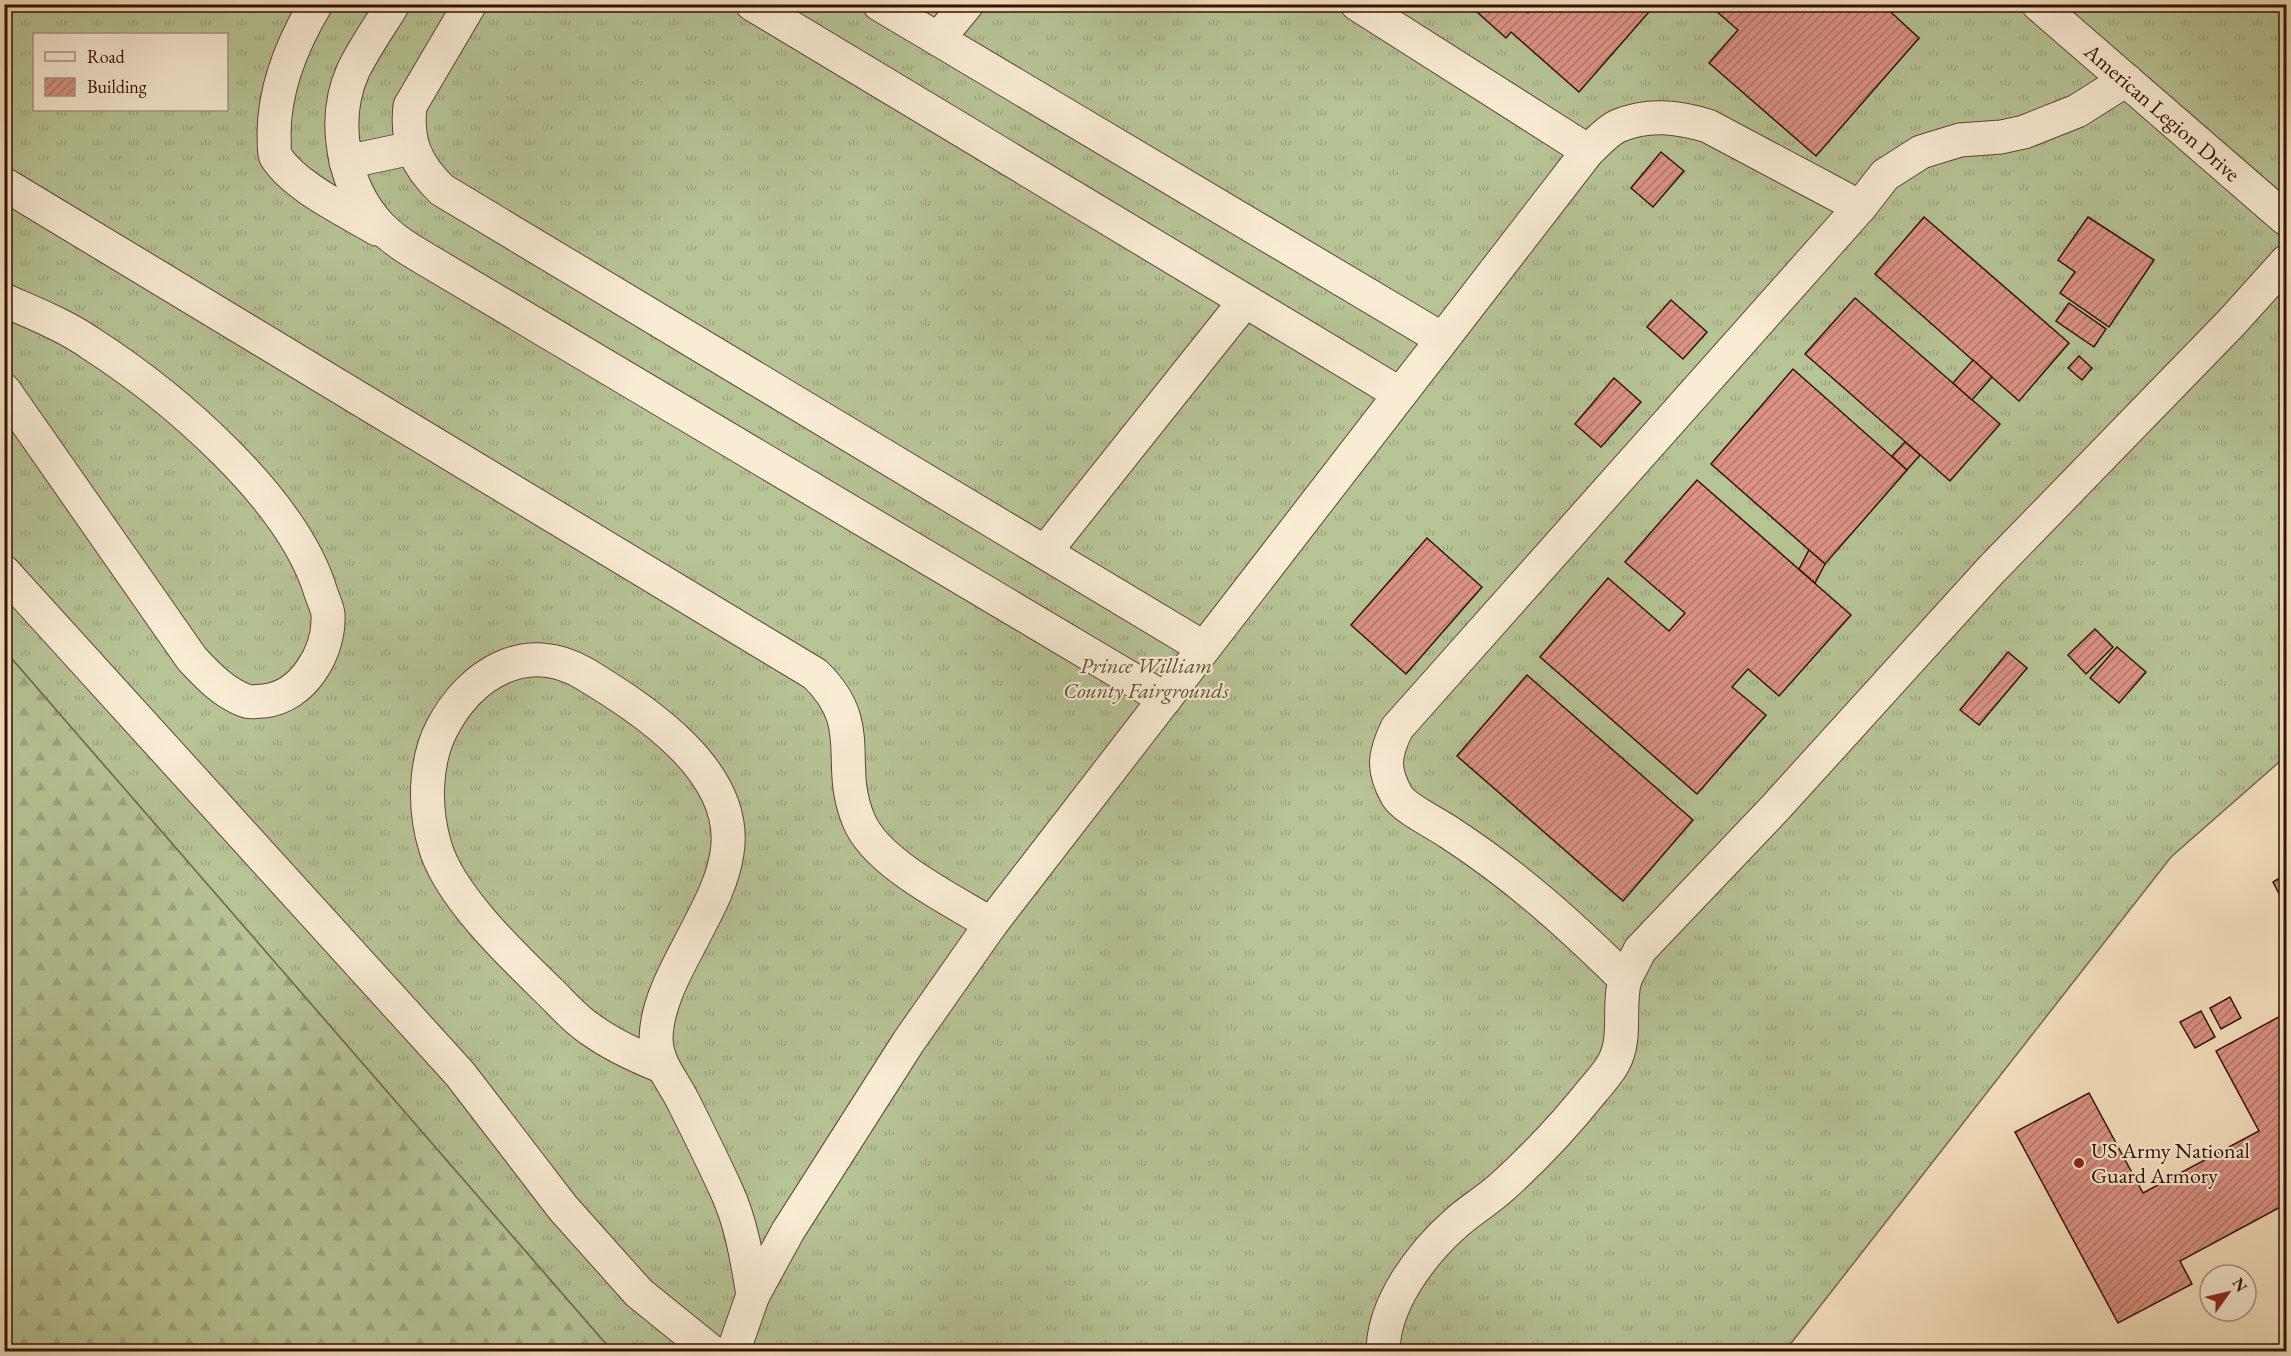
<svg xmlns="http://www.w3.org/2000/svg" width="2291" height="1356" viewBox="0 0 2291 1356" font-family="'EB Garamond',serif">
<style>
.grass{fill:url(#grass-tufts);stroke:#746a4c;stroke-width:1.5;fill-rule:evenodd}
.forest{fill:url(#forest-firs);stroke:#746a4c;stroke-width:1.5}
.building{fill:url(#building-hatch);stroke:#311103;stroke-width:1.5}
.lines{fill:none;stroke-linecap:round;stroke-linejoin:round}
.minor-casing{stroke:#624532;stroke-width:35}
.minor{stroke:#f9ecd5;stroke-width:33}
.poi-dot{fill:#8f2418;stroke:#f9ecd5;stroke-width:2}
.labels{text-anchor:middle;stroke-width:4.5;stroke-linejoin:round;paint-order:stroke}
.street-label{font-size:22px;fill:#311103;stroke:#f9ecd5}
.park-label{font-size:22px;font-style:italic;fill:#605036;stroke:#f9ecd5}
.poi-label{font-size:22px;fill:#311103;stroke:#f9ecd5;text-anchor:start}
</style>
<defs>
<pattern id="grass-tufts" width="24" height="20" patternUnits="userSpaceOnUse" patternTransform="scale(1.5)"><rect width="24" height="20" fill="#b7c496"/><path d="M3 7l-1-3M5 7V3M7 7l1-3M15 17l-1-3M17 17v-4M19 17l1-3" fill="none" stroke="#9ea780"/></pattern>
<pattern id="forest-firs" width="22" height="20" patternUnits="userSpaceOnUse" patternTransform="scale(1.5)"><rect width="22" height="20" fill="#b7c496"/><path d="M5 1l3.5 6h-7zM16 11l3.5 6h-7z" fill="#9ea780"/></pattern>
<pattern id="building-hatch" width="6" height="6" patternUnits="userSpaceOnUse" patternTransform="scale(1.5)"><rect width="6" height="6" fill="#db9385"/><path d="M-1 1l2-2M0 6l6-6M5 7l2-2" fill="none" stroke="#b2776b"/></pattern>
</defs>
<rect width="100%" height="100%" fill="#f6e1bf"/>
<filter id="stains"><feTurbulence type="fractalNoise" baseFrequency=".00333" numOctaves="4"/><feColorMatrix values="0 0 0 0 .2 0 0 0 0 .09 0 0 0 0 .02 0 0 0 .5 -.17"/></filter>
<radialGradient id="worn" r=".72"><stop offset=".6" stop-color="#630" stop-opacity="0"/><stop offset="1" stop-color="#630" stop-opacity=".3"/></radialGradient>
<!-- grass -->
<path class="grass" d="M4,5H2286V756L2171,857L1785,1351H612L5,651ZM34,34H226V110H34Z"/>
<!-- forest -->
<polygon class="forest" points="4,651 5,651 612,1351 5,1351"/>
<!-- building -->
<g class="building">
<polygon points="1468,4 1518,4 1528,13 1533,7 1531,4 1655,5 1579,92 1511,32 1506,38"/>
<polygon points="1708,4 1882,4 1919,38 1816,156 1709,63 1738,30"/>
<polygon points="1661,152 1684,171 1653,207 1631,188"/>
<polygon points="1924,217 2069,343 2019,401 1875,274"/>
<polygon points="2088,217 2154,260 2109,327 2060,293 2075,272 2058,260"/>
<polygon points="1855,298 2000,424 1950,481 1805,354"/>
<polygon points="1671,300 1707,332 1683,359 1647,327"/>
<polygon points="2069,303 2106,329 2094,347 2056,321"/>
<polygon points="2079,356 2092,368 2082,380 2068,368"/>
<polygon points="1973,360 1992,377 1972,400 1953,383"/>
<polygon points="1793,369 1907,470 1825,564 1711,464"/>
<polygon points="1614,378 1641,402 1601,447 1575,424"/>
<polygon points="1905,442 1920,455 1907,470 1892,456"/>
<polygon points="1697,480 1851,615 1779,696 1748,669 1732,687 1766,715 1697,794 1540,657 1608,578 1669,631 1685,613 1625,562"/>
<polygon points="1427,538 1482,587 1406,674 1351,625"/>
<polygon points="1809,550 1825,564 1815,583 1799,569"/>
<polygon points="2095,629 2113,647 2086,674 2068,655"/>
<polygon points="2117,647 2146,672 2119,703 2090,678"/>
<polygon points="2008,652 2027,668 1979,725 1960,710"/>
<polygon points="1527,675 1693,820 1623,901 1457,756"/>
<polygon points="2286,874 2286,907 2273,882"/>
<polygon points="2230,997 2241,1018 2221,1029 2210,1008"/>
<polygon points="2201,1011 2215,1037 2195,1048 2180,1022"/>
<polygon points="2286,1013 2286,1204 2180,1261 2192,1284 2118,1323 2015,1132 2089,1093 2143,1193 2259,1131 2216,1051"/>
</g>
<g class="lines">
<defs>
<g id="minor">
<path d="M316,4C292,44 274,88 274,135C275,142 273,152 276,157C295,187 347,211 377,229"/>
<path d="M393,4C380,26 364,48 353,71C331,120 343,186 379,225C393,240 410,250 427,260L1165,699"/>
<path d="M470,4L410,106C406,142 416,165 442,190L1204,648"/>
<polyline points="752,4 1400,394"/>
<polyline points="879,4 1442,339"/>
<polyline points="1357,4 1588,151"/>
<path id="s1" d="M2038,4L2286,219"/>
<polyline points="938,39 967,4"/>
<polyline points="346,162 412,148"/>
<path d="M4,184L815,674C869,726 834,762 859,821C877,864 952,900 991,924"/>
<path d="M4,300C33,313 64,325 90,343C171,395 293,498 321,593C323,599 327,607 328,614C330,652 303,697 264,701C258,701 251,703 246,701C224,693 208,676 192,659L4,390"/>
<polyline points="1045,552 1245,301"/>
<polyline points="4,572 460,1074 563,1208 639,1293 712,1352"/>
<polyline points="1625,979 1640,950 1776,807 1991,570 2231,323 2286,262"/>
<path d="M661,1066C636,1056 612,1045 590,1029C575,1019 563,1005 551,993C514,957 449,896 435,846C424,809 424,763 442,728C471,673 527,639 585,674C644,710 740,772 727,853C723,880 710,905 698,928C681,962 656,1001 656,1040C657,1064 673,1081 683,1101C698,1131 713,1161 727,1192C742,1225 747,1260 753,1295"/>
<path d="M733,1352L753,1295L788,1231L909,1041L991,924L1588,151C1597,143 1607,131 1618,126C1648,113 1678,117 1708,126L1860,207"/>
<path d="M1383,1352C1383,1304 1421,1254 1456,1223C1470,1210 1488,1200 1503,1186C1535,1157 1566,1124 1593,1090C1600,1082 1608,1073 1613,1064C1628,1038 1617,1007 1625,979C1568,923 1516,876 1450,833C1437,824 1404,808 1397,796C1382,769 1384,755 1397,728L1860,207L1885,175L1921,152L1960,140L2001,137L2024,132L2077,111L2126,80"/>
</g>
</defs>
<!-- minor casing -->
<use href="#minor" class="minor-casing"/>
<!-- minor -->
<use href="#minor" class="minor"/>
</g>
<!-- markers -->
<circle class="poi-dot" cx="2079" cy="1163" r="6"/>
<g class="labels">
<!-- street labels -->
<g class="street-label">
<text dy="8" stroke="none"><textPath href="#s1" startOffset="165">American Legion Drive</textPath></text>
</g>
<!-- park labels -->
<g class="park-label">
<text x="1146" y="673">Prince William<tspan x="1146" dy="25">County Fairgrounds</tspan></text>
</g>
<!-- poi labels -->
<g class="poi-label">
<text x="2091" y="1158">US Army National<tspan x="2091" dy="25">Guard Armory</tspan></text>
</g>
</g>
<!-- margin -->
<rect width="2291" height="1356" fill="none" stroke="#f6e1bf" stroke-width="24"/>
<rect x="6" y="6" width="2279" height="1344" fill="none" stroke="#311103" stroke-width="3"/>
<rect x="12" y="12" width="2267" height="1332" fill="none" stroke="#311103" stroke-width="1.5"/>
<!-- legend -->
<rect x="33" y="33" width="195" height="78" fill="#f9ecd5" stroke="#a99481" stroke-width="1.5"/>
<rect x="45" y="52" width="30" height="9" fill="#f9ecd5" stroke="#a99481" stroke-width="1.5"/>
<text x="87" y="63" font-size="18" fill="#311103">Road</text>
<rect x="45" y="78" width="30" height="18" fill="url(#building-hatch)" stroke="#a99481" stroke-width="1.5"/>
<text x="87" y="93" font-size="18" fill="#311103">Building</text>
<!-- north arrow -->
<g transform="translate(2228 1293) rotate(56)"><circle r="28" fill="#f9ecd5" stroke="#a99481" stroke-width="1.5"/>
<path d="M0-4.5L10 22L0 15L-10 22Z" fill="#8f2418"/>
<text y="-9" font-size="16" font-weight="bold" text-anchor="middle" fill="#311103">N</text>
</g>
<rect width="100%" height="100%" filter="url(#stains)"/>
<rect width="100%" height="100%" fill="url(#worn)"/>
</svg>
